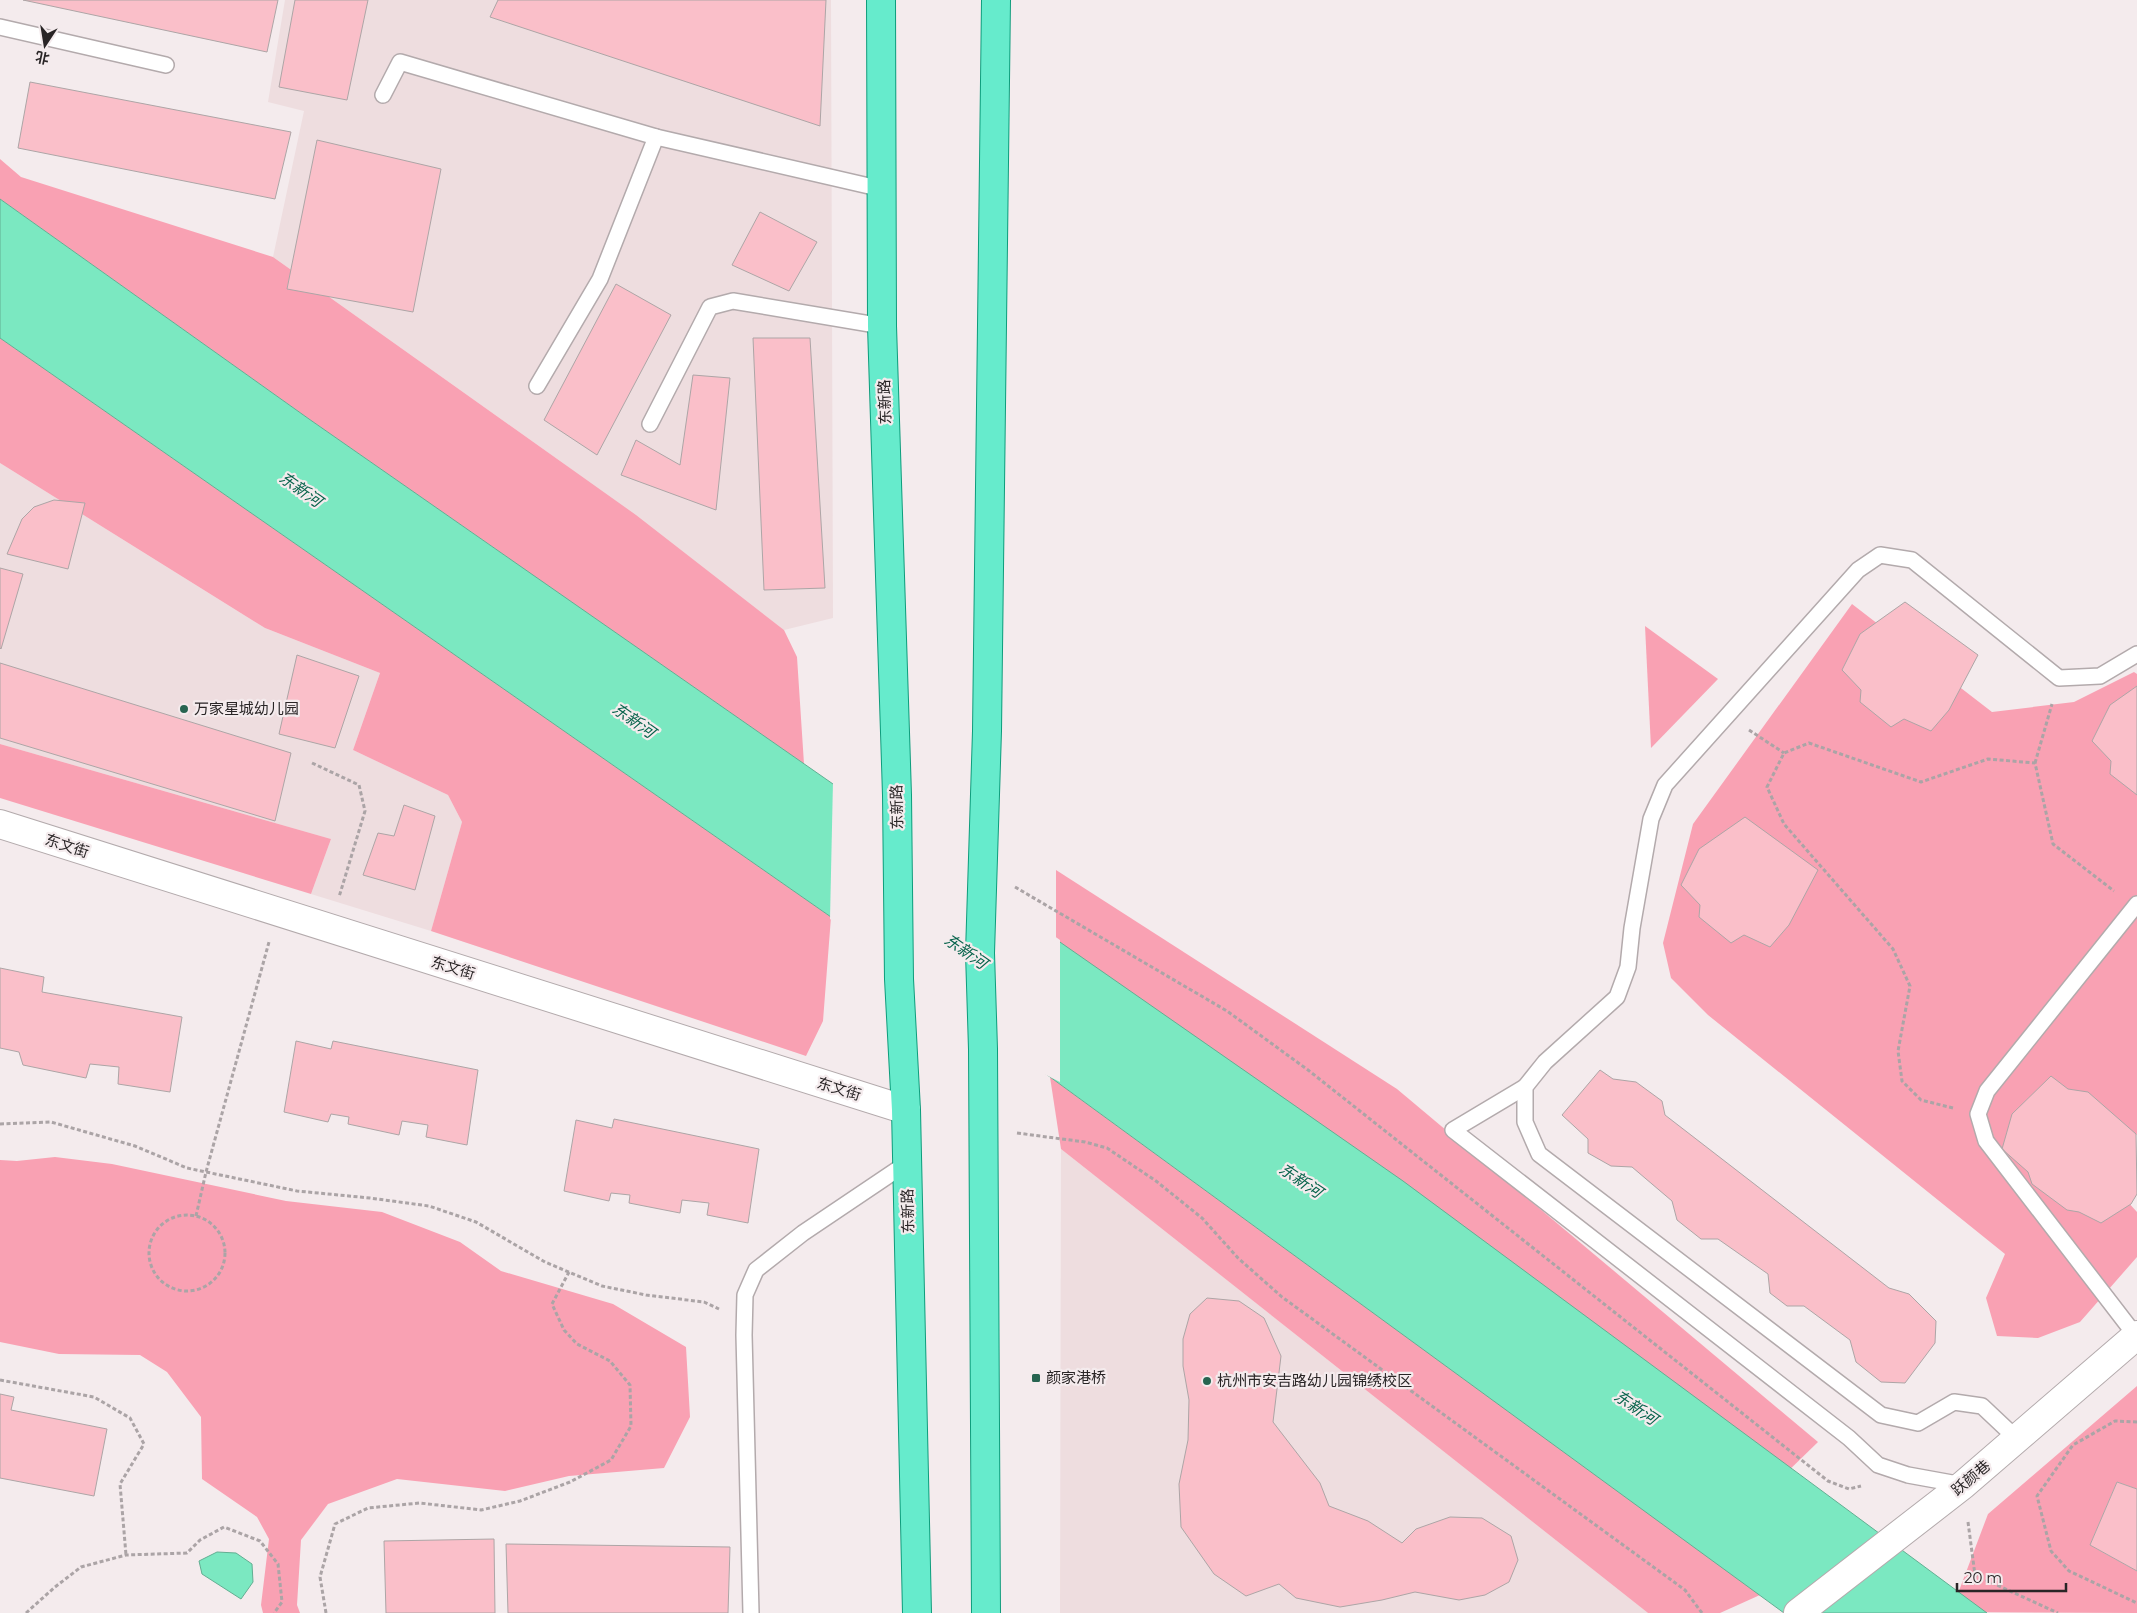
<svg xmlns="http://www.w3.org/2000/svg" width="2137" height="1613" viewBox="0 0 2137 1613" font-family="Montserrat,'Noto Sans SC',sans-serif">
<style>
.built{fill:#eedddf}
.green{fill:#f9a1b3}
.water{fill:#7be8c1;stroke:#62ae92}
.pier{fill:#f4ebed}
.building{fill:#fabfc9;stroke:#ada5a6}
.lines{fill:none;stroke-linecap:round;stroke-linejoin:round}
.lane-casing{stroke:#b3aaac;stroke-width:18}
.street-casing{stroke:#b3aaac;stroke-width:30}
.secondary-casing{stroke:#b3aaac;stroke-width:30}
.primary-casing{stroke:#0e9d7c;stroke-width:30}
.path{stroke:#aba4a6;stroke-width:3;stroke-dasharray:4 2.5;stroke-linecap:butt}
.lane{stroke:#fff;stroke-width:15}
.street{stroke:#fff;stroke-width:28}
.secondary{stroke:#fff;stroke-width:28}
.primary{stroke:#66ebcc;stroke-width:28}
.poi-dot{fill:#276450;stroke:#f4ebed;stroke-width:2}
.labels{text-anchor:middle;stroke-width:4.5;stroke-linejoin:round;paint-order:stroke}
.street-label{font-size:15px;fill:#292526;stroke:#f4ebed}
.poi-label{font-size:15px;fill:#292526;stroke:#f4ebed;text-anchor:start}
.water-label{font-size:16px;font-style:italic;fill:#07634b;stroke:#f4ebed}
</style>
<rect width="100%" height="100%" fill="#f4ebed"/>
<!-- built -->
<g class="built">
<polygon points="285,0 831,0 833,618 784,630 560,461 273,257 304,111 268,102"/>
<polygon points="0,463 265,628 380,673 353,750 448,795 462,822 431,931 311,894 331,839 0,744"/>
<polygon points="1061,1149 1648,1613 1060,1613"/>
</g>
<!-- green -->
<g class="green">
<polygon points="0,159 21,177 273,257 636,515 784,630 797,657 804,764 309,419 0,199"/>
<polygon points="0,338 831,917 823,1021 806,1056 431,931 462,822 448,795 353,750 380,673 265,628 0,463"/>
<polygon points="1852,604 1992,712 2074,702 2134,672 2137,674 2137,1134 2105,1177 2137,1212 2137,1257 2080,1322 2038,1338 1997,1336 1986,1298 2005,1254 1708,1015 1671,978 1663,943 1693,824"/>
<polygon points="1645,626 1718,679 1651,748"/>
<polygon points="0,744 331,839 311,894 0,798"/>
<polygon points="1056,870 1397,1089 1818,1442 1781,1478 1056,945"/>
<polygon points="1050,1077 1760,1595 1720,1613 1648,1613 1061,1149"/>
<polygon points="55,1157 112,1164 286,1201 382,1212 460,1242 501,1271 613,1304 686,1347 690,1417 664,1468 569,1476 505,1491 397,1479 328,1504 301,1540 297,1605 300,1613 263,1613 261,1605 269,1539 257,1517 202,1479 201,1417 167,1372 140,1355 59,1354 0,1342 0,1160 17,1161"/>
<polygon points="2137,1386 2137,1489 2117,1482 2090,1545 2137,1571 2137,1613 1951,1612 1988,1514"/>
</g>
<!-- water -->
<g class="water">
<polygon points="0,199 309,419 1403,1181 1987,1613 1784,1613 831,917 0,338"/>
<polygon points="217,1552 236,1553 252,1564 253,1582 241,1599 202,1574 199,1561"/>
</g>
<!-- pier -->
<polygon class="pier" points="833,781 1060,940 1060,1082 1038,1071 830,919"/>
<!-- building -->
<g class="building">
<polygon points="23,0 278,0 267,52"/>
<polygon points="295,0 368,0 347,100 279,87"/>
<polygon points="498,0 826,0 820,126 490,17"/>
<polygon points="30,82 291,132 275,199 18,148"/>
<polygon points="317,140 441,169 413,312 287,289"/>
<polygon points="760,212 817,242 789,291 732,265"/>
<polygon points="616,284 671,315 597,455 544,420"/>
<polygon points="753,338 810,338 825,588 764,590"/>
<polygon points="693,375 730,378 716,510 621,475 636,440 680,465"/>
<polygon points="54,500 85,503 68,569 7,554 22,519 34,507"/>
<polygon points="0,568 23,574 1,649 0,648"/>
<polygon points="1905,602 1978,655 1949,710 1931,731 1904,719 1891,727 1860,702 1861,690 1842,670 1860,634"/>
<polygon points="297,655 359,676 335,748 279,734"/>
<polygon points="0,663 291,753 275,821 0,738"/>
<polygon points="2137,686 2137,795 2110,774 2111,761 2092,741 2110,705"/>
<polygon points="404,805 435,816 415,890 363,875 378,833 394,836"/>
<polygon points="1745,817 1818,870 1789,925 1770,947 1744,935 1731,943 1699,917 1700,905 1681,885 1699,849"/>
<polygon points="0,968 44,977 42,992 182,1017 170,1092 118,1084 119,1067 90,1064 86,1078 23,1065 19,1052 0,1048"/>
<polygon points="296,1041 331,1049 333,1041 478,1070 467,1145 426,1137 428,1125 402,1121 399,1135 348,1124 349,1117 331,1114 328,1122 284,1112"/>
<polygon points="1600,1070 1613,1079 1636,1082 1662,1101 1665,1115 1889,1288 1909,1294 1936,1321 1935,1343 1905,1383 1881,1382 1856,1362 1850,1340 1804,1306 1787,1306 1770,1293 1768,1274 1718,1239 1701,1239 1677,1220 1672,1201 1632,1167 1611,1166 1588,1153 1588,1139 1562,1115"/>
<polygon points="2051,1076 2068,1089 2088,1092 2136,1134 2137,1194 2131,1204 2101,1223 2079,1212 2067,1210 2032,1184 2028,1172 2002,1149 2012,1114"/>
<polygon points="614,1119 759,1149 748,1223 707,1215 709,1203 682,1200 680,1213 629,1203 630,1195 611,1193 609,1201 564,1191 576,1120 612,1128"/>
<polygon points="1207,1298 1239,1301 1264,1318 1281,1356 1273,1422 1320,1483 1329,1506 1368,1521 1402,1543 1416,1529 1450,1517 1482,1518 1511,1536 1518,1560 1509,1582 1485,1595 1459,1600 1415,1592 1382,1600 1340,1607 1296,1598 1279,1584 1246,1596 1214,1574 1181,1527 1179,1484 1188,1440 1189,1400 1183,1366 1183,1339 1190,1314"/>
<polygon points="0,1394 14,1397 11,1410 107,1429 94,1496 0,1478"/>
<polygon points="2117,1482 2137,1489 2137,1571 2090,1545"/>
<polygon points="494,1539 495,1613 386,1613 384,1541"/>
<polygon points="506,1544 730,1547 728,1613 508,1613"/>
</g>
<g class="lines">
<defs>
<g id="lane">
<polyline points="0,27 166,65"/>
<polyline points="383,95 400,62 656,137"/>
<polyline points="537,386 600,279 656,137 882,189"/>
<polyline points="650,424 710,307 733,301 882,326"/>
<polyline points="1525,1087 1453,1130 1849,1438 1878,1465 1908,1475 1963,1485"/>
<polyline points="2136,1336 1986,1141 1978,1114 1987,1091 2137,904"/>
<polyline points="2017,1439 1982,1406 1954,1402 1918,1423 1881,1415 1539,1154 1525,1122 1525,1087 1545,1062 1617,997 1628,967 1632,928 1651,819 1665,785 1858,570 1880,555 1912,560 2059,678 2100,676 2137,654"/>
<polyline points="751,1613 744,1335 745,1295 756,1270 803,1233 907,1163"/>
</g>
<polyline id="street" points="1798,1613 1963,1485 2137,1335"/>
<polyline id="secondary" points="0,824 906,1110"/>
<g id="primary">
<polyline points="881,0 882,326 897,795 899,979 906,1110 917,1613"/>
<polyline points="986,1613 983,1049 980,953 987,731 996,0"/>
</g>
</defs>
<!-- lane casing -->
<use href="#lane" class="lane-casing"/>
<!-- street casing -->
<use href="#street" class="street-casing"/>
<!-- secondary casing -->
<use href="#secondary" class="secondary-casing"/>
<!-- primary casing -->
<use href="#primary" class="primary-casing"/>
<!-- path -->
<g class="path">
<polyline points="1749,730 1784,753"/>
<polyline points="312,763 359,785 365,811 339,897"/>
<polyline points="2035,763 2052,704"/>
<polyline points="1015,887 1227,1011 1308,1070 1828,1481 1849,1489 1861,1486"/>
<polyline points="1953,1108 1921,1100 1902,1081 1898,1051 1910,986 1893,949 1784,824 1767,787 1784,753 1809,743 1921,782 1988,759 2035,763 2053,844 2114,891"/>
<polyline points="0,1124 51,1122 135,1146 187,1168 297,1191 370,1198 429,1206 476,1222 545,1262 602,1286 646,1295 704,1302 719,1309"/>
<polyline points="1017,1133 1085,1142 1107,1148 1156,1181 1202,1218 1238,1258 1282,1297 1685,1590 1702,1613"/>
<circle cx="187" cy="1253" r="38"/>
<polyline points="196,1216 206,1172 269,942"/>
<polyline points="0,1380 94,1397 130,1418 144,1444 120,1484 126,1555"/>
<polyline points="2137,1422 2115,1421 2073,1445 2037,1496 2051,1551 2069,1571 2137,1603"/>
<polyline points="1968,1522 1975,1575 2058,1613"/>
<polyline points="26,1613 55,1587 81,1567 126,1555 187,1553 200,1540 224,1527 260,1541 278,1564 282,1602 274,1613"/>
<polyline points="326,1613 320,1577 335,1524 368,1508 420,1503 481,1510 520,1501 570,1482 611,1460 631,1426 630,1385 610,1361 577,1344 564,1330 552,1304 569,1272"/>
</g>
<!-- lane -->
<use href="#lane" class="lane"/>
<!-- street -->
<use href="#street" class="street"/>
<!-- secondary -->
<use href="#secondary" class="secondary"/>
<!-- primary -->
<use href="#primary" class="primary"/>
</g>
<!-- markers -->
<g class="poi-dot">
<circle cx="184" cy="709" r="5"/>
<rect x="1031" y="1373" width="10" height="10" rx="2.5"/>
<circle cx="1207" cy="1381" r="5"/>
</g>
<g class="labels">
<!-- street labels -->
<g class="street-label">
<text transform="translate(885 402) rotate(-92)" y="5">东新路</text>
<text transform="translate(897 807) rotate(-91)" y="5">东新路</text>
<text transform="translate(67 846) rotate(18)" y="5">东文街</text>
<text transform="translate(453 968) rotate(17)" y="5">东文街</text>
<text transform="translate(839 1089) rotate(17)" y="5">东文街</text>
<text transform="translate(908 1211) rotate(-91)" y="5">东新路</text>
<text transform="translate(1971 1478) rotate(-40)" y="5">跃颜巷</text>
</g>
<!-- poi labels -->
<g class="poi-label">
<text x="194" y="714">万家星城幼儿园</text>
<text x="1046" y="1383">颜家港桥</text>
<text x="1217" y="1386">杭州市安吉路幼儿园锦绣校区</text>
</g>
<!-- water labels -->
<g class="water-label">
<text transform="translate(301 489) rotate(35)" y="6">东新河</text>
<text transform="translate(634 720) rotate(35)" y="6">东新河</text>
<text transform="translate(966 951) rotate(35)" y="6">东新河</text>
<text transform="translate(1301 1180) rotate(34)" y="6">东新河</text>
<text transform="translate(1636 1407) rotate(34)" y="6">东新河</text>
</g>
</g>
<!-- north arrow -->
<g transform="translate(45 45) rotate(192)" stroke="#f4ebed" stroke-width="4" paint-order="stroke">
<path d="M0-4L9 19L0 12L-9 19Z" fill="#292526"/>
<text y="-8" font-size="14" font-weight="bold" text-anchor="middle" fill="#292526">北</text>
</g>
<!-- scale -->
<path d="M1957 1583v8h109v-8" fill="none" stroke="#292526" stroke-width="2.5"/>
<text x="1964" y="1583" font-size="15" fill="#292526" stroke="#f4ebed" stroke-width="4" paint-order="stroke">20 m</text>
</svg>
